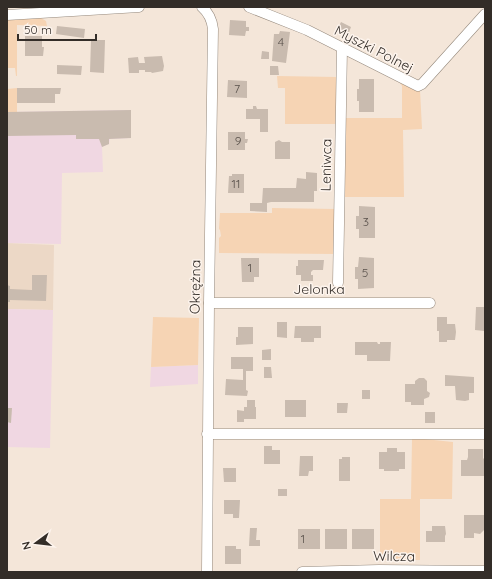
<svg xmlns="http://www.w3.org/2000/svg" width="492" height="579" viewBox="0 0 492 579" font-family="Quicksand,sans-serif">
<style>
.built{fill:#ecd8c6}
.industrial{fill:#f0d7e2}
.green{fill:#f6d4b4}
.building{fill:#c9bbaf}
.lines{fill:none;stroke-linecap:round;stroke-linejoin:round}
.street-casing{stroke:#95897d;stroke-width:11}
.street{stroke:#fff;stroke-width:10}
.labels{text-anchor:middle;stroke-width:3;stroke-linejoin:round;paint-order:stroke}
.number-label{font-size:12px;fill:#58504a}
.street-label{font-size:14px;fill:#332d28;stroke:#fdf4ed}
</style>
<rect width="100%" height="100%" fill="#f4e6d9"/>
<!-- built -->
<polygon class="built" points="7,243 54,245 53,310 7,309"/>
<!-- industrial -->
<g class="industrial">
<polygon points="131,110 131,138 110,139 109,144 102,147 103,172 62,173 61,244 7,243 7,112"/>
<polygon points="7,309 53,310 50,448 7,447"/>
<polygon points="198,365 198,384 150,387 151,367"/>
</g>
<!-- green -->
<g class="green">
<polygon points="41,18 46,21 47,26 17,25 17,76 16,76 15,68 7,68 7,20"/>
<polygon points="277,76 337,77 337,124 285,124 285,88 278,88"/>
<polygon points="398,80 420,90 422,129 403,130 404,197 345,197 346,118 402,118 402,86"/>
<polygon points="17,88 17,112 7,112 7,89"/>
<polygon points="272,208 336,209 335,254 219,253 219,238 221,236 220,230 219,229 220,213 272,213"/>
<polygon points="153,317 199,318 198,365 151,367"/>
<polygon points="412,439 424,439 453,442 452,499 420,499 420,560 380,560 380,499 411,499"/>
</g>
<!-- building -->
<g class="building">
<polygon points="230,20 246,21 246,27 249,27 249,31 246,31 245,36 229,35"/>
<polygon points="341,22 351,27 348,35 337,30"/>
<polygon points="57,26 85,29 84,38 56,34"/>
<polygon points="280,31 290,32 286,63 272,61 274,34 279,34"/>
<polygon points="25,36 42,36 42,47 44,47 43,56 25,56"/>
<polygon points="91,40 105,40 104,73 90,72"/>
<polygon points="262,51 269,52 269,59 261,59"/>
<polygon points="162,56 164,66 163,71 152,73 151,72 145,72 145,70 139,70 139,73 129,73 128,58 138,57 139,63 145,63 144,57"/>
<polygon points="57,65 82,66 81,75 57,74"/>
<polygon points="270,66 278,66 279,75 270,75"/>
<polygon points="359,79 374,79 374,112 359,112 359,101 357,101 357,89 359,89"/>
<polygon points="228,80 247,81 247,98 227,97"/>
<polygon points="17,88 61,88 60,94 55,94 55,103 17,103"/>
<polygon points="253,106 256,106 257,109 268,109 268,132 260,132 260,119 246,119 246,109 253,109"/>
<polygon points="131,110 131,138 109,139 109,144 102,147 99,139 76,139 76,135 7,136 7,112"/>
<polygon points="228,132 245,132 245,139 248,139 247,143 245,143 245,150 228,150"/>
<polygon points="279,140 282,142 290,142 290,159 275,159 275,142"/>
<polygon points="306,172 317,173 317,191 314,191 314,202 271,202 267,203 267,212 250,211 250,203 262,203 263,188 296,188 297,178 306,179"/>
<polygon points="232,174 244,174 244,193 228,193 229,176 232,176"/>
<polygon points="359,206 375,207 375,238 359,238 359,229 356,229 356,216 359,216"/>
<polygon points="359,257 374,258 374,288 358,289 358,279 355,279 355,267 358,267"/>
<polygon points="241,258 259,258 259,277 254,277 254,282 242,282"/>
<polygon points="298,260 324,260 323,270 313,270 311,272 311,275 313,275 313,281 301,281 301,275 296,275 296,266 298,266"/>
<polygon points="32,275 47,275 46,301 10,300 10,302 7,302 7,285 10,286 10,289 32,290"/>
<polygon points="476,307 485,307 485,331 484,331 475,330"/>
<polygon points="437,317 447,317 447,324 455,324 456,332 455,340 447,340 447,342 439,342 439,331 437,331"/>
<polygon points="277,322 287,322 287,338 277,337"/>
<polygon points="295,326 321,326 321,338 314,338 314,342 301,342 301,338 294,338"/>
<polygon points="238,327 253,327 253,344 236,345 236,337 238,337"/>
<polygon points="355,342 377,342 378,344 380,344 380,342 391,342 390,361 367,361 367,355 355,355"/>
<polygon points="271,349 271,360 262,360 262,350"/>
<polygon points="231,357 253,357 253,371 246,371 246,390 248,391 247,396 225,395 226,379 243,380 243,369 231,369"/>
<polygon points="264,367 271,367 272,378 264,378"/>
<polygon points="445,375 474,377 474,393 469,393 469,400 465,401 456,400 455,386 445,386"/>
<polygon points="419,378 424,378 427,381 427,391 430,393 429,397 424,399 424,405 411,405 411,402 405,402 405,384 415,384 415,381"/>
<rect x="362" y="390" width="8" height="9"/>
<rect x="247" y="400" width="8" height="7"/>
<rect x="285" y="400" width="21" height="17"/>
<polygon points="337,403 348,403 347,413 337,413"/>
<polygon points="244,407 256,407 256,419 244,419 244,422 237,422 237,410 244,411"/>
<polygon points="7,408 12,408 11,423 7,422"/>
<rect x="425" y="412" width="10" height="11"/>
<polygon points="264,446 272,446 272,450 280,450 280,464 264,464"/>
<polygon points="387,448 397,448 397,452 405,452 405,469 399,469 399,471 384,471 384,469 379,469 379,452 387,452"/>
<polygon points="468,449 483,449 483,458 485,460 485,476 461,476 461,460 467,460 468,457"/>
<polygon points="300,456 313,456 313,471 309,471 308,476 299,476"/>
<polygon points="342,457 350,457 350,481 339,481 339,459 342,459"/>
<polygon points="223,468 236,468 236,482 224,482"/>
<rect x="278" y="489" width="9" height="7"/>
<polygon points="224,500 240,500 239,518 233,518 233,514 224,514"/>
<polygon points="464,515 485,515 485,529 480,534 474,533 474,538 464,538"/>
<polygon points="432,526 445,526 446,534 445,536 445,542 426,542 426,531 432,531"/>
<polygon points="250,528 257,528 256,540 260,540 260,546 249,546"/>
<rect x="298" y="529" width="22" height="20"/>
<rect x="325" y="529" width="22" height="20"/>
<rect x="352" y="529" width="22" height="20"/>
<polygon points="225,546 236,546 236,549 241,549 241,564 225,564"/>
</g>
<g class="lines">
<defs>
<g id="street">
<path d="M202,7C209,13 212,20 213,29L209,303L207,572"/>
<polyline points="249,7 307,30 418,86 422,84 485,14"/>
<polyline points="7,15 139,7"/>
<polyline points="338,283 342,48"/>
<polyline points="209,303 430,303"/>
<polyline points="207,434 485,434"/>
<polyline points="302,572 379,570 485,571"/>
</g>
</defs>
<!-- street casing -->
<use href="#street" class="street-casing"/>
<!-- street -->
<use href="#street" class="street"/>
</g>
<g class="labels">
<!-- number labels -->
<g class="number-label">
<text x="281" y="46">4</text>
<text x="237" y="93">7</text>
<text x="238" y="145">9</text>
<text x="236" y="188">11</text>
<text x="366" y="226">3</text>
<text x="250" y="272">1</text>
<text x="365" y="277">5</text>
<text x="303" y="543">1</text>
</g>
<!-- street labels -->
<g class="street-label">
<text transform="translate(374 49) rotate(27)" y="5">Myszki Polnej</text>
<text transform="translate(326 165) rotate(-89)" y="5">Leniwca</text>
<text transform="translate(195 287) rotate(-89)" y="5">Okrężna</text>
<text x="319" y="294">Jelonka</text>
<text transform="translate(394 556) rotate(1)" y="5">Wilcza</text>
</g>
</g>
<!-- border -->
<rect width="492" height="579" fill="none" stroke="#332d28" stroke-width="16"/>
<!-- north arrow -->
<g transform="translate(36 543) rotate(255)" stroke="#fdf4ed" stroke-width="3" paint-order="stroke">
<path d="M0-3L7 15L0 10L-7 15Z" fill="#332d28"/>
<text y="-6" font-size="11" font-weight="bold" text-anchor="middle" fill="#332d28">N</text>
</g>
<!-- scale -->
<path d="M18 34v6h78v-6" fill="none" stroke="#332d28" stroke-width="2"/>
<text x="24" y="34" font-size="12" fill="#332d28" stroke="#fdf4ed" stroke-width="3" paint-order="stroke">50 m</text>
</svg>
